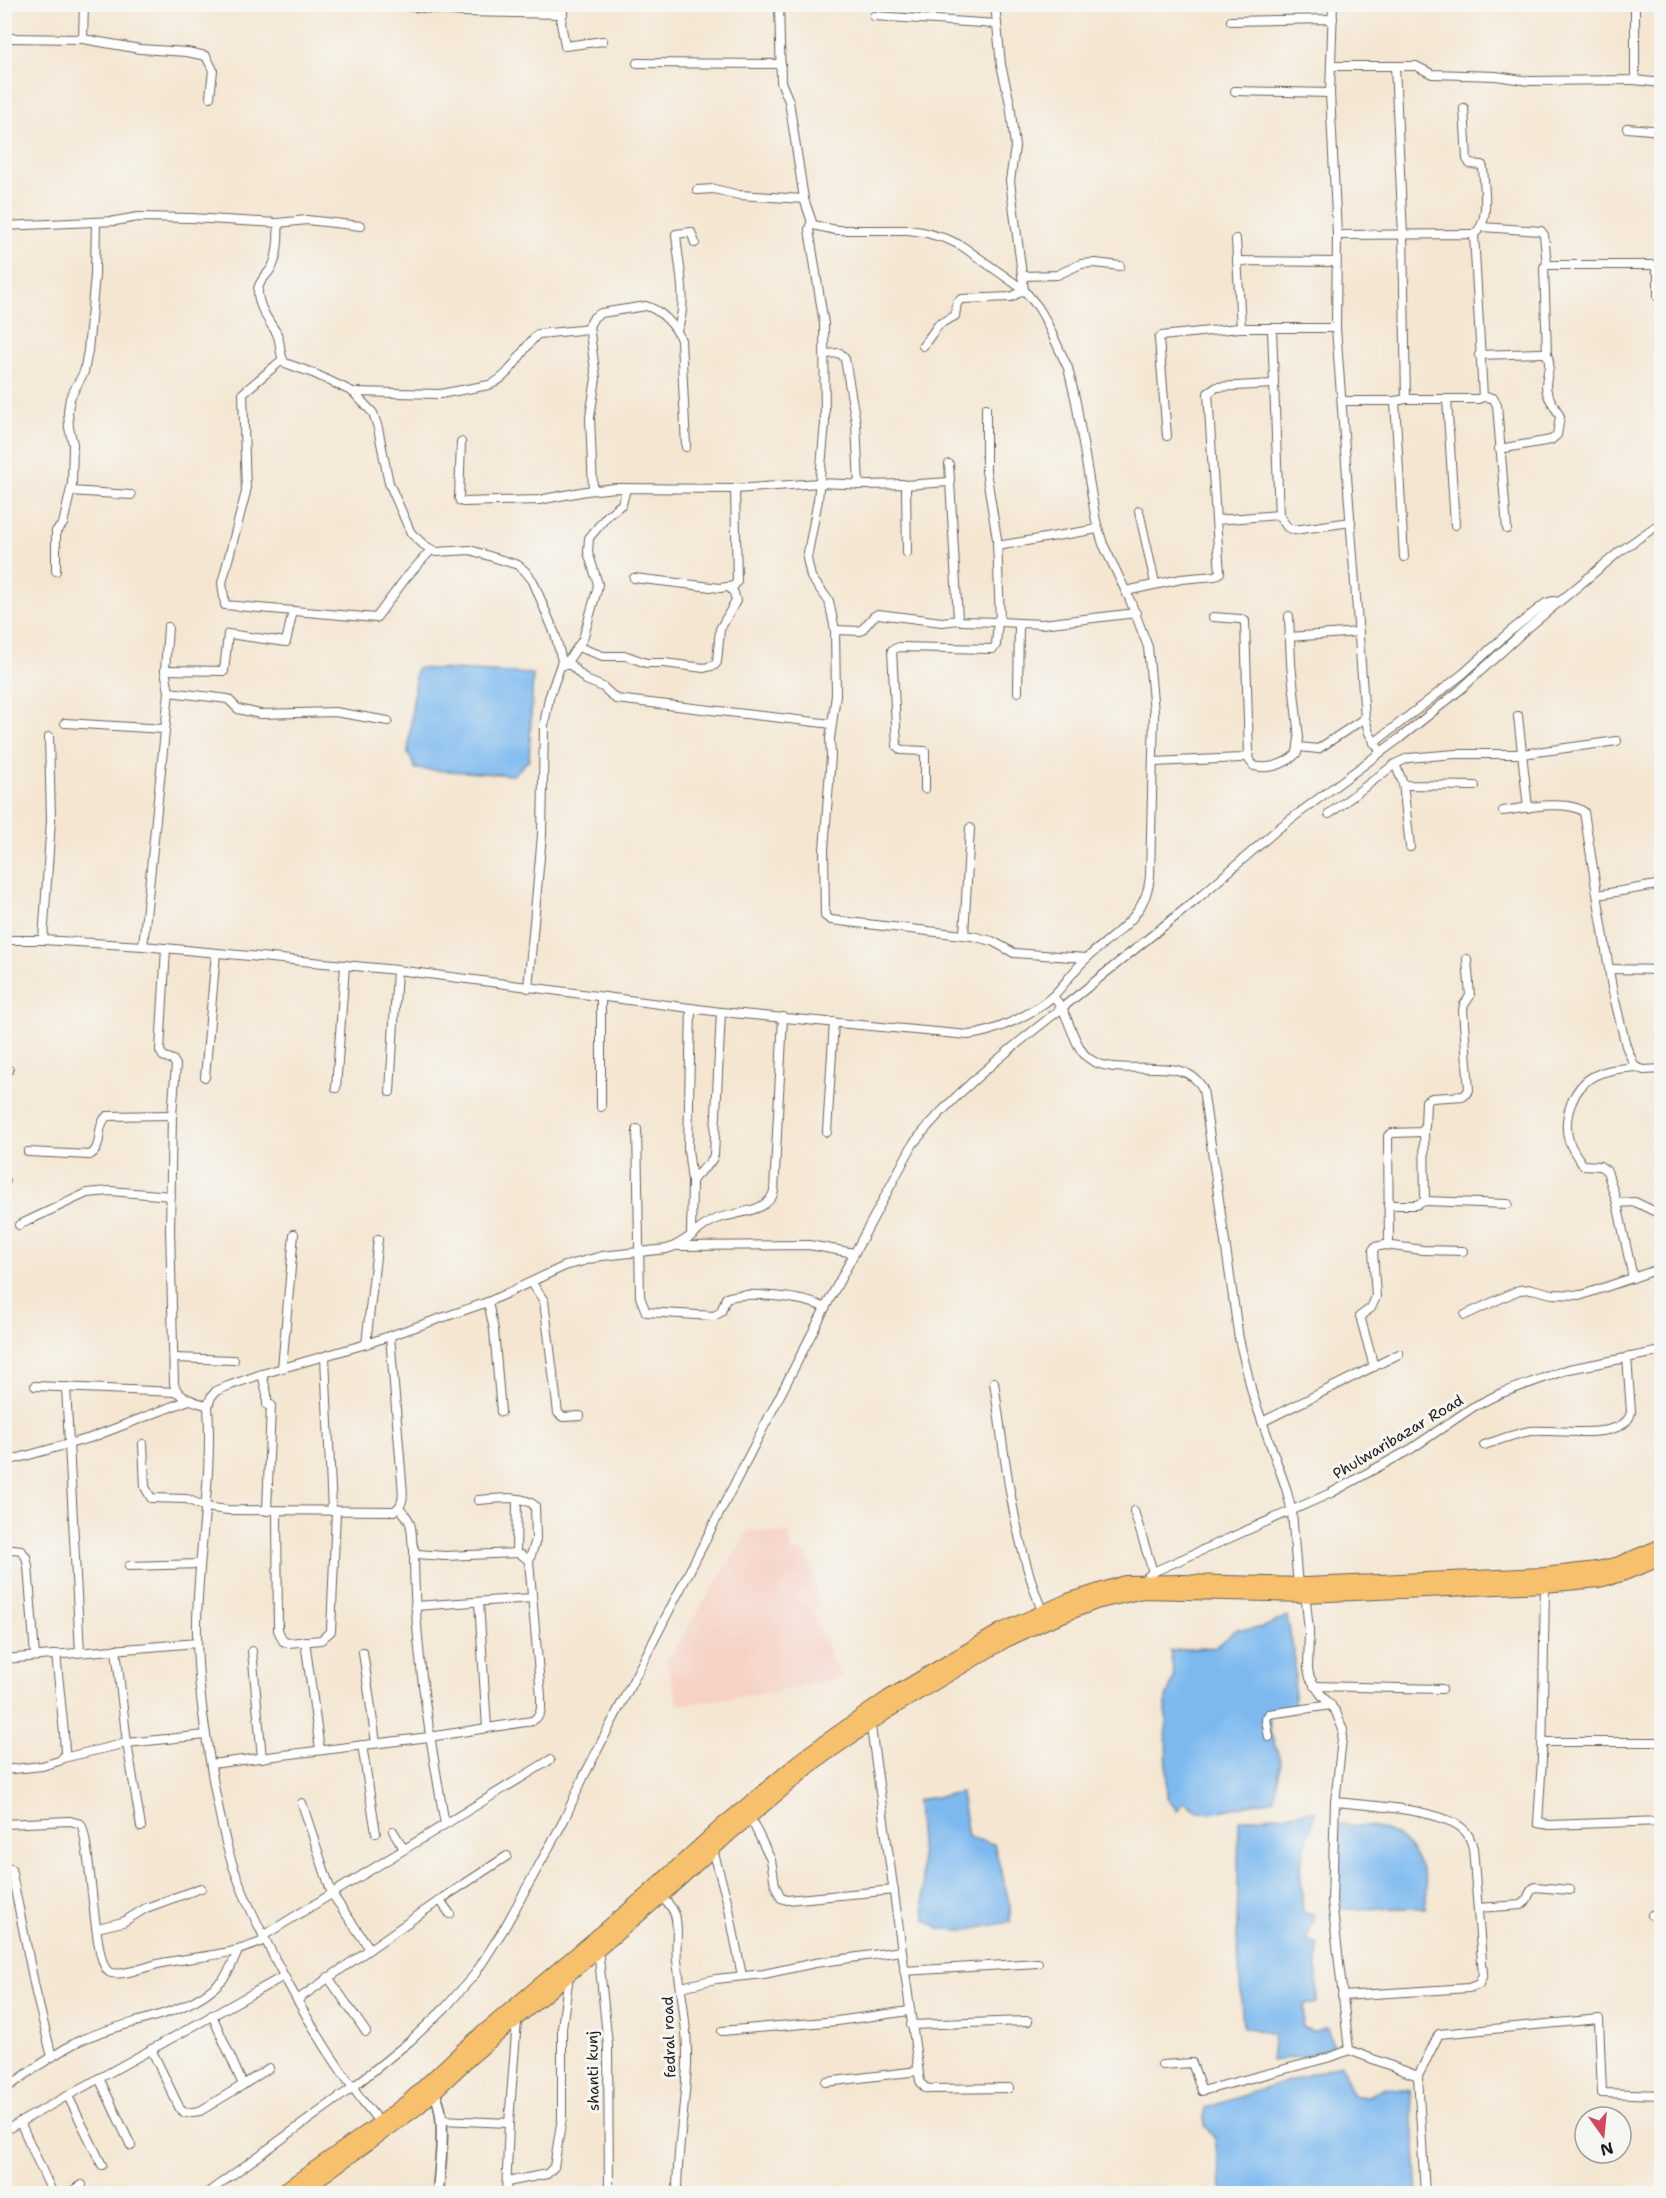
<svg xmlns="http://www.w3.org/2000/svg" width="1666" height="2198" viewBox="0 0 1666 2198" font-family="'Shantell Sans',sans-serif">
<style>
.built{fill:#f6d1c5}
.water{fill:#7db9ef;stroke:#4c6a86;stroke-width:1.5}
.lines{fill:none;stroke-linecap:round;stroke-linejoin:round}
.minor-casing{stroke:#68635b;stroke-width:10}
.tertiary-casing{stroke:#68635b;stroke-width:13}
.trunk-casing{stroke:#68635b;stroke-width:16}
.minor{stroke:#fff;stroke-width:8}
.tertiary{stroke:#fff;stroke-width:10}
.trunk{stroke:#f7c06c;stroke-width:14}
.labels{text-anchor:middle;stroke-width:6;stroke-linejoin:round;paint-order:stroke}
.street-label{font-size:15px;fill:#1c1c1c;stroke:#f6f6f2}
</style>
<rect width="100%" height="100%" fill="#f6f6f2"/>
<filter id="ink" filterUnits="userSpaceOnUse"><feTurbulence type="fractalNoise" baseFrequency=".0167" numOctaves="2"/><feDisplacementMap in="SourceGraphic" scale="12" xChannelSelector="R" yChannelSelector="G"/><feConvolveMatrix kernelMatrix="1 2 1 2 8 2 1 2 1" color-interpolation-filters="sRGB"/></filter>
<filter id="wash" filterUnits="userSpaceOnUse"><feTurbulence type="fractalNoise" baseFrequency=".008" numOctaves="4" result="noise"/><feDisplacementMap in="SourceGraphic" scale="24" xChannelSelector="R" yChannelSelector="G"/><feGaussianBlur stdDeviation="1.35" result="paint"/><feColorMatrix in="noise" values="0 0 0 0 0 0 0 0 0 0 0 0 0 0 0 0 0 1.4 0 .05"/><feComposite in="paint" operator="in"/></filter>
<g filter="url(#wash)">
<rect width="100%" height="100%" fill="#f4e6d1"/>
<!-- built -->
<polygon class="built" points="749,1530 790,1533 791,1551 806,1553 821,1603 811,1612 841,1677 792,1689 679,1705 666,1662"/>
<!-- water -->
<g class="water">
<polygon points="416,668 533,674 529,760 513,775 416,769 408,753"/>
<polygon points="1287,1616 1295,1660 1294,1711 1269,1714 1270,1731 1281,1763 1274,1799 1211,1813 1197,1811 1184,1802 1177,1811 1167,1797 1166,1698 1174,1678 1170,1651 1215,1647 1237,1629 1262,1628"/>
<polygon points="961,1793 968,1837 994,1844 1010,1906 1010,1922 968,1930 939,1929 925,1919 917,1800"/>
<polygon points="1316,1811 1300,1864 1303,1913 1315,1915 1307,1939 1317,1945 1317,2003 1305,2005 1302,2026 1313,2032 1327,2027 1333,2047 1309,2055 1271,2061 1274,2034 1243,2027 1237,1937 1239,1820"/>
<path d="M1340,1824C1358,1826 1378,1826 1395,1835C1408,1841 1426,1870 1427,1885C1427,1892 1426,1900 1425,1908L1342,1909L1336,1888Z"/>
<polygon points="1341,2064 1353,2095 1366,2097 1385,2087 1411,2091 1418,2193 1222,2193 1215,2139 1205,2126 1205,2108"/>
</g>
</g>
<g filter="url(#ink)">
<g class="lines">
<defs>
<g id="minor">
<polyline points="564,4 561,23 565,46 603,41"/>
<polyline points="1333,4 1330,93 1337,235 1336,328 1365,718 1369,733 1380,751"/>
<polyline points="394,5 463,12 563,14"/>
<polyline points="874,16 997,24"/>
<polyline points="1231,21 1333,19"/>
<polyline points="4,38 83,39 140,49 187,52 206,56 213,70 210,97"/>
<polyline points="83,39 84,4"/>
<polyline points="637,63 781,64"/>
<polyline points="1331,66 1416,66 1432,74 1496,76 1529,81 1632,80 1635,77 1635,4"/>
<polyline points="1395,66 1403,235 1406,399"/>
<polyline points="1634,80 1662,83"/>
<polyline points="1235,91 1330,93"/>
<path d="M1464,108L1467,159L1470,164L1482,165L1483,168C1484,187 1491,223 1474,234"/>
<polyline points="1627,128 1662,131"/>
<polyline points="697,190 714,189 739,195 804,199"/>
<polyline points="1661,190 1662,169"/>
<polyline points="278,223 307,220 361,226"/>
<polyline points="811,223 809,229 824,324 825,423 818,500 807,558 811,577 829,601 835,630 836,695 830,739 831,756 824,850 825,916 831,920 972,936 992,941 1014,953 1086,958"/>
<path d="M4,226L115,221L138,217L191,218L278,223C279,235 278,254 273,265C270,273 259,280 258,289C257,305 268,320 276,332C282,342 278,354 285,363L313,373L353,392L373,413L378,428L389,483L411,533L424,545L436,552L470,550L518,565L525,571L533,581L555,634L562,661L549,698L544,725L542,835L528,988"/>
<polyline points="1482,227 1541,231 1544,235 1547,265"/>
<polyline points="1337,235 1474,234 1483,397 1478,399 1406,399 1395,401 1404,557"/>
<polyline points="1236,239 1241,328"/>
<polyline points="1237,261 1335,262"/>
<polyline points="1023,276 1057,275 1081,264 1095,263 1120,266"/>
<polyline points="589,326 596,378 590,417 593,490"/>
<polyline points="1272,329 1279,516"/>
<path d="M677,330C689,304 678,263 676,234L691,232L695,243"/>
<polyline points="923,346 939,324 955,316 957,303 961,299 1011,297 1024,290 1010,181 1015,147 1010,103 1001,65 995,4"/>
<polyline points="824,354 840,353 845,359 856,423 859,485"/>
<polyline points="1547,354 1544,267 1547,265 1654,265 1658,274 1658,297"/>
<path d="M1479,355L1540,353H1546C1553,364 1546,374 1546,386C1546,398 1556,406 1560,417L1557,435L1551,440L1499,449"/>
<polyline points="282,360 243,393 246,492 222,583 225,605 376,618 405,579 431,550"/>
<path d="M353,392L440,394L489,385C512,377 520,350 538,334L581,330L588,328L594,317L601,313L646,306C661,310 676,326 681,340L686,447"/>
<polyline points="1483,397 1493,398 1497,405 1507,529"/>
<polyline points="1447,399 1455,525"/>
<polyline points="1342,401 1395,401"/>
<polyline points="986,408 986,471 997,539 1000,622 1042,624 1136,613"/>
<polyline points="1167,436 1159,339 1161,336 1239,328 1336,328"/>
<polyline points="461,442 459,498 460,501 463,502 539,500 586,491 616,488 735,489 819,483 868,485 903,484 906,488 907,553"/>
<polyline points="949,464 958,619 962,621 998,622"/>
<polyline points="904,485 949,482"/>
<polyline points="71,491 131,495"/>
<polyline points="1139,511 1155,583"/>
<polyline points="1216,520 1208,393 1217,387 1273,384"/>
<polyline points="997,546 1098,529"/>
<polyline points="56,571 56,531 63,524 72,484 73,444 69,428 68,411 70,398 84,372 88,351 95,275 96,222"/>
<polyline points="634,578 720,588 734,586 737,581 735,489"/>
<polyline points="1126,591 1181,579 1215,576 1220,573 1216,520 1279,515 1287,527 1294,530 1351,522"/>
<polyline points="168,627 165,670 169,692"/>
<polyline points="835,630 861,631 873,617 878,614 942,622 959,620"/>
<polyline points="1289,637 1359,632"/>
<polyline points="578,647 603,656 627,656 646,663 664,663 704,668 715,665 717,662 720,629 736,601 734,593 730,588"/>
<polyline points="561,665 571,665 586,680 603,687 616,699 832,724"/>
<polyline points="565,665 583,639 597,590 598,584 588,552 589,538 607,516 622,504 626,489"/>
<polyline points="165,670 224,671 228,634 286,642 293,611"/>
<polyline points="1018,692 1019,624"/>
<polyline points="1518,716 1528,808"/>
<polyline points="65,723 164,729"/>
<polyline points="1374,743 1464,673 1508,633 1546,603 1553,601 1559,602"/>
<polyline points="1299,747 1318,749 1365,718"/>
<path d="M1247,757L1254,766C1269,770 1286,764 1297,753L1299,738L1291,664L1289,616"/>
<polyline points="1154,762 1241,758 1249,754 1245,621 1240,619 1213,617"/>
<polyline points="1395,764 1403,783 1406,785 1475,786"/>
<polyline points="1403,783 1410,847"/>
<polyline points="925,789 925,751 901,750 897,746 892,650 899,647 993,649 996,645 998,620"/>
<path d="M1503,811C1524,808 1568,799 1584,812L1612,988L1626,1046L1635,1067L1644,1070L1662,1069"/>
<polyline points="1329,814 1395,764 1408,758 1455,754 1522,754 1617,741"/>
<polyline points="1598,895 1662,884"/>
<polyline points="964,935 970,828"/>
<path d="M4,940H43L143,946L397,970L721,1012L968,1035C994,1033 1035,1013 1054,995C1066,983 1075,968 1088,957C1115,933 1147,916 1150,876L1154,712L1148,647L1130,600L1103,544L1096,521L1076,402L1068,368L1044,317L1038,307L1024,290L962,246L947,239L923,232L908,230H836L813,225L804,199L789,101L781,82L779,4"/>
<polyline points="43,940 51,820 49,737"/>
<polyline points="143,946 169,692 228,699 238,709 260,714 335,712 388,721"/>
<path d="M166,948L160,1051L163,1056L173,1060L176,1065L172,1115L170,1229L174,1384C178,1399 195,1401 208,1406"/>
<polyline points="1609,969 1662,970"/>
<polyline points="1053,996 1062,1008 1196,900 1279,828 1400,738 1460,690 1522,633 1619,552 1662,522"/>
<polyline points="691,1008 688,1149 692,1181"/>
<polyline points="4,1069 9,1070"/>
<polyline points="205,1077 216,953"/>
<polyline points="336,1088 345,966"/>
<polyline points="390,1092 397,970"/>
<polyline points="601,1107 601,998"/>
<path d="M637,1129L640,1297L646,1312L714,1316L721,1312L726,1298C747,1291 806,1297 825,1308"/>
<polyline points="827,1132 834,1022"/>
<path d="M28,1152L90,1155C104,1147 95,1127 107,1116L172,1115"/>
<polyline points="4,1180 6,1181"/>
<polyline points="1425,1201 1508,1204"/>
<polyline points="1617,1203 1635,1202 1662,1215"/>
<polyline points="1388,1205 1416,1205 1425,1201 1424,1130"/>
<polyline points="19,1225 87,1193 110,1191 171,1196"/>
<path d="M691,1236L692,1182C697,1170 710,1168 714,1155L721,1012"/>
<polyline points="1389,1245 1388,1136 1392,1133 1422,1132 1425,1127 1426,1101 1432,1098 1464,1096 1469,1090 1463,1010 1464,1005 1470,996 1467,959"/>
<polyline points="679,1246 809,1245 854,1253"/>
<path d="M1633,1278L1617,1203L1607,1171L1600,1166L1583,1165C1578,1158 1572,1150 1569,1141C1562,1118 1573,1087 1594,1076C1607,1069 1621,1069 1635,1067"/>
<polyline points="532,1283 544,1301 558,1413 563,1417 580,1416"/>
<polyline points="488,1302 494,1330 501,1412"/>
<polyline points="1465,1315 1519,1290 1532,1289 1552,1294 1582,1295 1662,1268"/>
<polyline points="366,1344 378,1239"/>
<polyline points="325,1357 332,1511"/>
<polyline points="174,1358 234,1360"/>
<polyline points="1374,1367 1360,1316 1371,1308 1376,1297 1373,1250 1375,1247 1385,1245 1423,1250 1463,1251"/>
<polyline points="282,1368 294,1234"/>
<polyline points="262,1374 267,1394 267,1405"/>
<path d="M994,1382C1005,1460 1013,1538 1042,1611"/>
<polyline points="35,1386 176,1392"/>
<polyline points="66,1387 80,1652"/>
<polyline points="1262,1422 1399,1354"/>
<path d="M143,1444L145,1487L151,1498L187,1499L205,1507L228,1510L394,1511C405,1505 403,1493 402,1482L390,1336"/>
<path d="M1484,1445C1499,1440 1514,1434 1530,1431C1553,1428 1625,1443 1631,1412L1627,1357"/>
<polyline points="4,1462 90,1438 189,1400"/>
<path d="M478,1500C495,1499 522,1494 535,1506L536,1540L529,1561"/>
<polyline points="267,1511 271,1405"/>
<polyline points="277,1511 278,1630 283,1641 288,1643 321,1640 331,1631 336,1511"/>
<polyline points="1134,1511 1153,1572"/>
<polyline points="4,1548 21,1550 26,1557 28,1566 35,1656"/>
<path d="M414,1552C414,1644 429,1734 445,1824"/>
<polyline points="516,1553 517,1499"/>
<polyline points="129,1566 200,1564"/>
<polyline points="1140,1583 1153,1572 1331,1493 1411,1449 1473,1407 1499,1394 1569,1369 1662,1351"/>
<polyline points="1545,1585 1542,1759 1538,1823 1549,1825 1662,1821"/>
<polyline points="1305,1591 1309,1631 1308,1669 1310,1678 1320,1693 1336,1712 1343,1730 1335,1802 1332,1901 1349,2050"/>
<polyline points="479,1602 487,1728"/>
<polyline points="415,1606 532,1598"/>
<polyline points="305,1641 320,1750"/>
<polyline points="116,1649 127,1743 141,1827"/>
<polyline points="252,1651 262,1758"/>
<polyline points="363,1652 376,1743"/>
<polyline points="4,1659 197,1643"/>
<polyline points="1314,1686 1442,1689"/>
<polyline points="870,1720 920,2081 925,2088 931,2089 1009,2088"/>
<polyline points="1269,1737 1266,1719 1269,1714 1331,1705"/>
<polyline points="1543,1742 1662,1742"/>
<polyline points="362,1745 376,1833"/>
<polyline points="63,1758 127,1743 206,1735"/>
<path d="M211,1764L429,1737L532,1721C543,1715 541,1707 541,1696L529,1561L522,1555L516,1553L445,1556L417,1554C406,1541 420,1527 399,1508"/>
<polyline points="4,1770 42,1766 59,1761 63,1758 65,1753 64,1733 56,1654"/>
<path d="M1335,1802C1365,1805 1445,1809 1465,1831C1470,1836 1471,1841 1473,1848L1483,1974L1479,1984L1469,1988L1342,1996"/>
<polyline points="302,1803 332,1894 370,1949"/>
<polyline points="750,1817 771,1860 775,1885 781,1898 787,1900 894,1890"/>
<path d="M4,1824L70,1821L81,1824C92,1848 93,1963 109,1972C119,1978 151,1965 162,1963C198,1956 232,1956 265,1940"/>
<polyline points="393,1831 404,1849"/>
<polyline points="713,1850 728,1904 742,1976"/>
<polyline points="11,1869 36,1993 52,2057"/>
<path d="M656,1895C686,1910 674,1933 677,1960C681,1994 688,2030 687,2065C685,2108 677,2150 677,2194"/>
<polyline points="440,1900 450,1914"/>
<path d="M1478,1908L1521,1905C1530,1901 1527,1891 1535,1887L1570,1890"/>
<polyline points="1652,1915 1662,1914"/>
<polyline points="97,1928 123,1922 146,1908 201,1888"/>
<polyline points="263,1936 550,1760"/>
<polyline points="598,1949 608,2045 609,2194"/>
<polyline points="904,1971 1038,1963"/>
<polyline points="328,1977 366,2032"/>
<polyline points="681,1987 716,1979 764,1974 815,1963 901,1951"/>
<polyline points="297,2000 440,1900 507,1856"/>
<polyline points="911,2025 1028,2021"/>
<polyline points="722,2031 837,2021 909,2011"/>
<polyline points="151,2049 180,2109 185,2113 200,2111 243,2085 212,2015"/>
<polyline points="1162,2065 1192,2063 1202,2091 1331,2057 1349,2050 1418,2076 1439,2034 1599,2019 1602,2093 1662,2095"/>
<polyline points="1418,2076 1425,2194"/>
<polyline points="99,2078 131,2146"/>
<polyline points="826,2082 918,2071"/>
<polyline points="243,2085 269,2068"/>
<path d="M4,2090C28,2073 52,2055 77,2042C123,2019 186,2019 223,1979C230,1971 234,1960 238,1951"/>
<polyline points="68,2096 102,2165"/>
<polyline points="441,2120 509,2123"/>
<polyline points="20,2122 53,2194"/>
<path d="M380,2123C338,2072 305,2017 275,1959C259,1927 242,1894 231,1860C223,1836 219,1810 214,1785C205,1732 196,1677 197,1623C198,1550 213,1479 208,1406L211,1397L216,1391L228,1386L262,1374L366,1344L488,1302L565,1266L602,1256L667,1249C687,1243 698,1227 716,1219C734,1212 769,1213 774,1191L783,1017"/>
<polyline points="4,2131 284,1976"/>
<polyline points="507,2182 547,2174 554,2167 562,2118 562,2028 569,1975"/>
<polyline points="68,2194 82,2185"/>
<path d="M206,2194L352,2088L410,2041L445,2008L475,1974L505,1927L564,1820L583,1778L825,1308L913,1144C955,1091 1009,1050 1062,1008C1069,1021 1076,1048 1087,1057C1116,1082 1183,1050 1203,1089L1239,1339L1253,1396L1286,1488L1292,1512L1298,1587"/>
<polyline points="506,2194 509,2123 517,2020"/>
</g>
<path id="tertiary" d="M430,2089C450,2105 439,2169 438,2194"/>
<g id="trunk">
<polyline points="279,2194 380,2123 411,2099 464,2049 650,1892 721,1827 811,1752 888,1698 1001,1631 1068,1601 1125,1583 1182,1582 1305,1585 1544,1575 1597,1569 1619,1564 1662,1546"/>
<polyline points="297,2194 418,2107 471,2057 660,1897 728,1835 817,1760 894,1707 1006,1640 1047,1621 1096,1602 1143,1591 1305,1595 1545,1585 1599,1580 1622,1574 1662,1558"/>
</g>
</defs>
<!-- minor casing -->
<use href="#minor" class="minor-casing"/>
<!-- tertiary casing -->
<use href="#tertiary" class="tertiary-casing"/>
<!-- trunk casing -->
<use href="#trunk" class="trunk-casing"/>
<!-- minor -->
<use href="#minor" class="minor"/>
<!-- tertiary -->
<use href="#tertiary" class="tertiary"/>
<!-- trunk -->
<use href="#trunk" class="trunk"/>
</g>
</g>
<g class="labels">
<!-- street labels -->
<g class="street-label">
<text transform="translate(1398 1437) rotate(-31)" y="5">Phulwaribazar Road</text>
<text transform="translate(669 2037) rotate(-92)" y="5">fedral road</text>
<text transform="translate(593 2071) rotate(-91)" y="5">shanti kunj</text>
</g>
</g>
<!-- margin -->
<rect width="1666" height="2198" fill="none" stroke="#f6f6f2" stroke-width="24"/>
<!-- north arrow -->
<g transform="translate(1603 2135) rotate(165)"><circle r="28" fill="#f6f6f2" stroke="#9f9f9c" stroke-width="1.5"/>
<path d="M0-4.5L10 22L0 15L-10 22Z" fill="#d1495b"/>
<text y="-9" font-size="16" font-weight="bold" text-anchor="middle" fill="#1c1c1c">N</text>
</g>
</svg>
